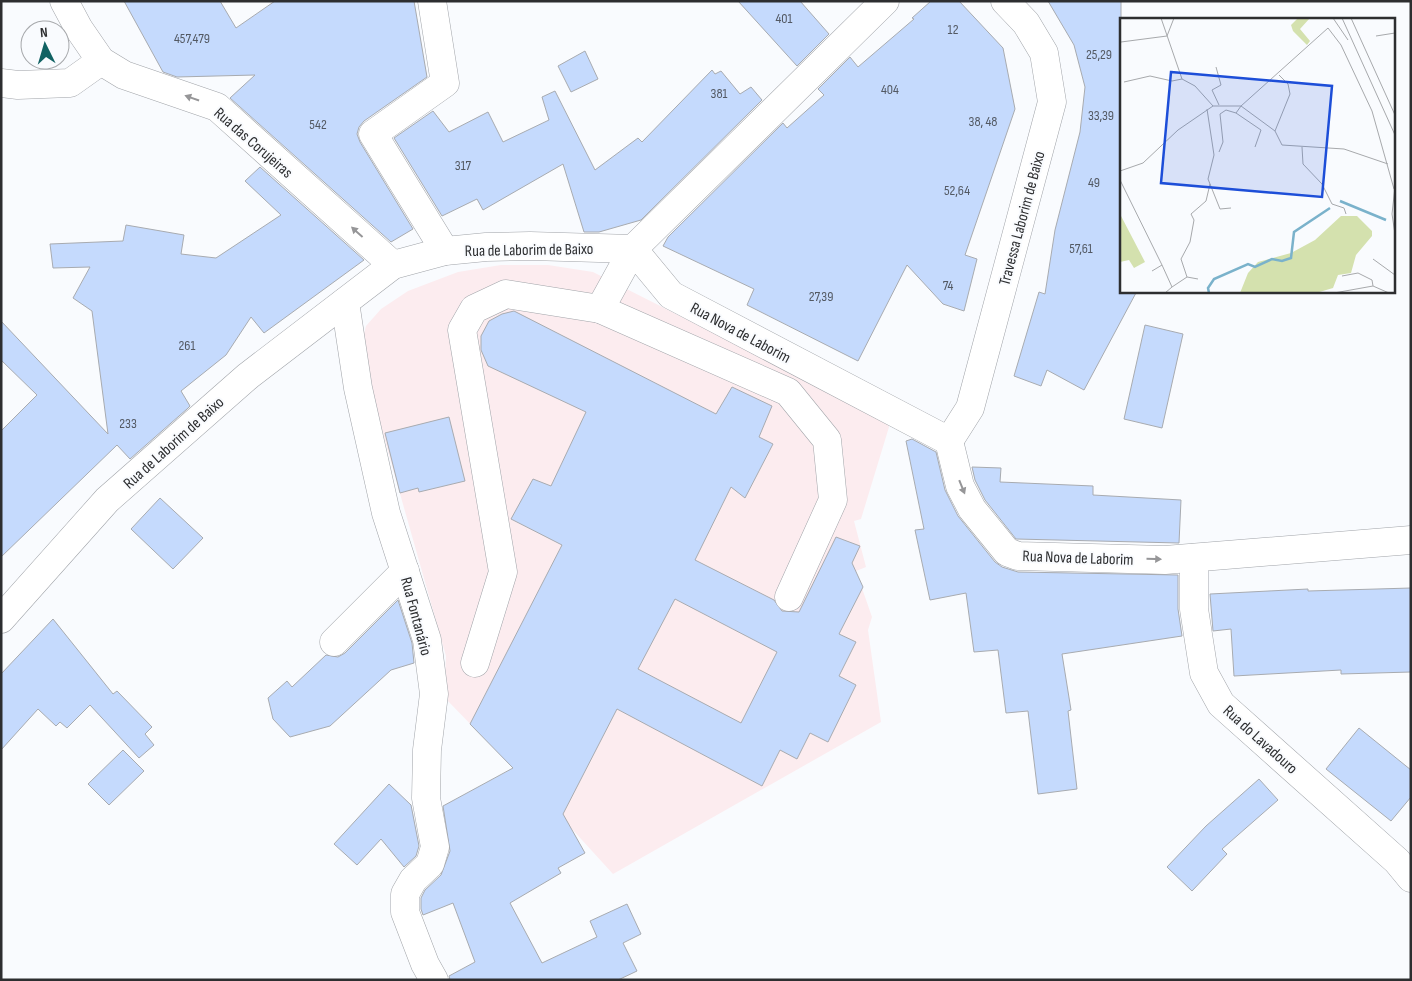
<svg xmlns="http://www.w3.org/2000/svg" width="1412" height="981" viewBox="0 0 1412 981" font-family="'Sofia Sans Condensed',sans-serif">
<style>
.industrial{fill:#fcecef}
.building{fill:#c5dafd;stroke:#a8abb0;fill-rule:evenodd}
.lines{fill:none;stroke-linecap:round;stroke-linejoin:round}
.minor-casing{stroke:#a1a4a9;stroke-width:29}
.major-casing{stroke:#a1a4a9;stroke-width:29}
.minor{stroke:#fff;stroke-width:28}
.major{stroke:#fff;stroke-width:28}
.oneway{fill:#969698}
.labels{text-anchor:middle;stroke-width:4;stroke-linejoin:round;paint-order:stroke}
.number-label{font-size:14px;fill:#535963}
.street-label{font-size:16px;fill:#2d2e30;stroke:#f9fbfe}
.inset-river{fill:none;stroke:#7ab2cb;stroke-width:2.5}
.inset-road{fill:none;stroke:#a7a9ac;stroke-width:1}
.view{fill:#1d4ed8;fill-opacity:0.15;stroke:#1d4ed8;stroke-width:2.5}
.inset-edge{fill:none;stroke:#2d2e30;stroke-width:2.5}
</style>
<rect width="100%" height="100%" fill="#f9fbfe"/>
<!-- industrial -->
<polygon class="industrial" points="501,265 548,265 593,272 886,420 889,427 861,519 854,521 866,567 856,571 872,617 868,630 881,722 613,874 561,817 444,697 446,656 363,363 361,345 366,326 381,309 408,291 458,272"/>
<!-- building -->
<g class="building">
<polygon points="124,1 220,1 236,28 275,1 414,1 427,77 364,121 359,127 357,134 360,142 413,229 391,242 230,98 255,75 177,77 163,72"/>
<polygon points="738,1 800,1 829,34 797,66"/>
<polygon points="931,1 959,1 1003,48 1015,109 965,255 977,259 964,311 943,304 907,265 858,361 747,305 754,289 663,246 668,237 783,123 787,128 824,95 818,89 850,57 858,67 914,19 912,18"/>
<polygon points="1048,1 1121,1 1121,291 1137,291 1084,390 1047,370 1041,386 1014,376 1039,292 1045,294 1055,230 1080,132 1085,87 1074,45"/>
<polygon points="585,51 598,79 571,92 558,66"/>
<polygon points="712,70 715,74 721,71 740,94 751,87 762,100 641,220 599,232 584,232 563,164 483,210 477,199 442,216 394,138 433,111 449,132 488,112 503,142 549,120 542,97 555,91 595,170 638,138 642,142"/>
<polygon points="260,167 364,260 264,333 251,317 226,355 181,391 190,406 187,409 130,459 117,445 1,557 1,431 37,395 1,360 1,321 108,434 92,311 73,298 90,267 53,268 50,244 123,241 126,225 184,235 181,254 216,258 281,215 245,181"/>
<path d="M514,311L716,414L732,387L772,406L759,437L773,444L745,498L731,487L695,560L774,600L782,611L799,612L836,537L860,546L852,563L863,587L839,634L856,642L839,676L856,685L828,742L810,733L797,759L780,750L762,786L617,709L563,814L585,853L558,868L561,873L510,903L542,963L597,937L590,921L627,904L641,934L623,943L637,971L618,980H450L449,976L475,962L453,903L423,915L421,909V898L425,890L441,875L450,851L443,806L513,768L470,724L562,545L511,519L533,479L551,486L586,412L488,366L481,350V336L489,321L502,314ZM675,599L777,652L741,723L638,669Z"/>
<polygon points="1145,325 1183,334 1162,428 1124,419"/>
<polygon points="449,417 465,481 419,492 418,488 400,493 385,433"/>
<polygon points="912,439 936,452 945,490 958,516 995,562 1002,567 1018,572 1178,575 1178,609 1182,636 1062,654 1071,710 1068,711 1077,789 1038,794 1028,711 1006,713 998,650 974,652 966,593 930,600 915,530 924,529 906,441"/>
<polygon points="972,467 1001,468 1000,482 1093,486 1093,495 1181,500 1179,543 1016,539 985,500 975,480"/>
<polygon points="160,498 203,538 173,569 131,529"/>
<polygon points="1411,588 1411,672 1341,674 1341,670 1234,676 1231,629 1213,631 1210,594 1308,589 1308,591"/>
<polygon points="398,600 412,643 414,663 391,670 330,726 290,737 273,719 268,698 287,681 292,687 326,655 338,657 345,653"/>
<polygon points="53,619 113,694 117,691 152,727 145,734 154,745 139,758 90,705 67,728 60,722 56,726 38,709 1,750 1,674"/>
<polygon points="1359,728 1411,770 1411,797 1391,821 1326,769"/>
<polygon points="123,750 144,771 109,805 88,784"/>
<polygon points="1259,779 1278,800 1222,849 1227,854 1192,891 1167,867 1206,826"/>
<polygon points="389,784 411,805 419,846 416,856 404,867 381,839 357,865 334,844"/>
</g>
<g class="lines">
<defs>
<g id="minor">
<polyline points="64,1 79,29 101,61 124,75 217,107 393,265"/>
<polyline points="432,1 445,83 373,134 445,251"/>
<polyline points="1,83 18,85 70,83 101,61"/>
<polyline points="345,302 358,388 386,513 427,640 434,694 427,750 426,798 435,847 430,864 413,880 405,894 405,912 425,964 434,980"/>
<polyline points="600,309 788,392 827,440 833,500 789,597"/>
<polyline points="949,441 970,408 1052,102 1044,53 1026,23 1005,1"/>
<polyline points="1194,558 1194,609 1204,673 1221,704 1397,861 1411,878"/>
<polyline points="334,642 405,571"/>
<polyline points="475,663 503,572 462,330 474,309 506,294 600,309 633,249 671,295 949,441 960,486 972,509 1007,552 1018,556 1165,560 1411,540"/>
</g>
<polyline id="major" points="1,619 107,500 248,376 393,265 445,251 486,247 530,246 633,249 885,1"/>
</defs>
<!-- minor casing -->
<use href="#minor" class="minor-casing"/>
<!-- major casing -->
<use href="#major" class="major-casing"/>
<!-- minor -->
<use href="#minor" class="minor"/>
<!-- major -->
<use href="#major" class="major"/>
</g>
<!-- one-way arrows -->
<defs><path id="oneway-solid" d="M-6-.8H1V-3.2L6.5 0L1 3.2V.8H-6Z" transform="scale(1.25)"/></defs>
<g class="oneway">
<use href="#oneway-solid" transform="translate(192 98) rotate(-161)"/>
<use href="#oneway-solid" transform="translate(357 232) rotate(-138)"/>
<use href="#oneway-solid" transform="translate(962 487) rotate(68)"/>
<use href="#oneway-solid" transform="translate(1154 559) rotate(2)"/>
</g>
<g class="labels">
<!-- number labels -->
<g class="number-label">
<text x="784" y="23">401</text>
<text x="953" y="34">12</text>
<text x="192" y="43">457,479</text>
<text x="1099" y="59">25,29</text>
<text x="890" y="94">404</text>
<text x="719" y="98">381</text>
<text x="1101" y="120">33,39</text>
<text x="983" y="126">38, 48</text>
<text x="318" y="129">542</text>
<text x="463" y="170">317</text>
<text x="1094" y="187">49</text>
<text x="957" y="195">52,64</text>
<text x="1081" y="253">57,61</text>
<text x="948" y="290">74</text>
<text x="821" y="301">27,39</text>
<text x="187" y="350">261</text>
<text x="128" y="428">233</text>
</g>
<!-- street labels -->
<g class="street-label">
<text transform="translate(254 142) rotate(41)" y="6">Rua das Corujeiras</text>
<text transform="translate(1021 218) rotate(-75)" y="6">Travessa Laborim de Baixo</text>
<text transform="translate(529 249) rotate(-1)" y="6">Rua de Laborim de Baixo</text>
<text transform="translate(741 332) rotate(28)" y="6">Rua Nova de Laborim</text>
<text transform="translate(173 442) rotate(-42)" y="6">Rua de Laborim de Baixo</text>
<text transform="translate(1078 557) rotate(2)" y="6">Rua Nova de Laborim</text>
<text transform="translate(417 616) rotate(75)" y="6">Rua Fontanário</text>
<text transform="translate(1261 739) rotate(42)" y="6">Rua do Lavadouro</text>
</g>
</g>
<!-- overview -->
<g transform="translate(1120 18)">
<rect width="275" height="275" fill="#f9fbfe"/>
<path d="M178,0H190L180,11L190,23L187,27L173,13L171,7ZM0,196L25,244L14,250L9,242L0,244ZM221,198H237L252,213V218L236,237L231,255L218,257L213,270L196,275H120L128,255L138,244L171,235L195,222Z" fill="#d4e1ae"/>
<path class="inset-river" d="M220,183L266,202M89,275L88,270L94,261L128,246L135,249L152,241L162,243L171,240L174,214L210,190"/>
<path class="inset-road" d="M41,0L62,61L75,68L93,88M213,0L228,22M222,0L275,117M231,0L275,97M47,18L54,0M256,18L275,15M1,24L47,18M96,49L101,67L92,72L99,87M4,64L30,58L52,63L62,61M87,91L94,137L88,161L100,191L111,190M116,95L141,112L135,129M155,113L170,76L168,66L159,57M182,129L183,146L202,166L212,186L224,190L226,196M99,134L103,124L100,96L106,92L116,95L121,88L155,113L162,127L224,131L268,146M0,153L23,145L58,112L93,88H121L208,10L221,27L252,93L274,171M0,162L42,247L32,253M275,169L272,196L275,216M253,241L275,257M42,247L52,269L45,275M222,258L238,255L252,262L253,268M67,259L61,241L70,224L74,202L71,196L86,183L90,166M52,269L67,259L78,261M214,275L253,268L269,275"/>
<path class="view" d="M51,54L212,68L202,179L41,165Z"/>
<rect width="275" height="275" class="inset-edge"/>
</g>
<!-- border -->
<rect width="1412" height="981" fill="none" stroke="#2d2e30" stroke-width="5"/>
<!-- north arrow -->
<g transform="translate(45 45) rotate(355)"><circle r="24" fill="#f9fbfe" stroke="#a7a9ac"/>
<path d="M0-4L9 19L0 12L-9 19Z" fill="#116263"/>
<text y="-8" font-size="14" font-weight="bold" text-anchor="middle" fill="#2d2e30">N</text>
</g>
</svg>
